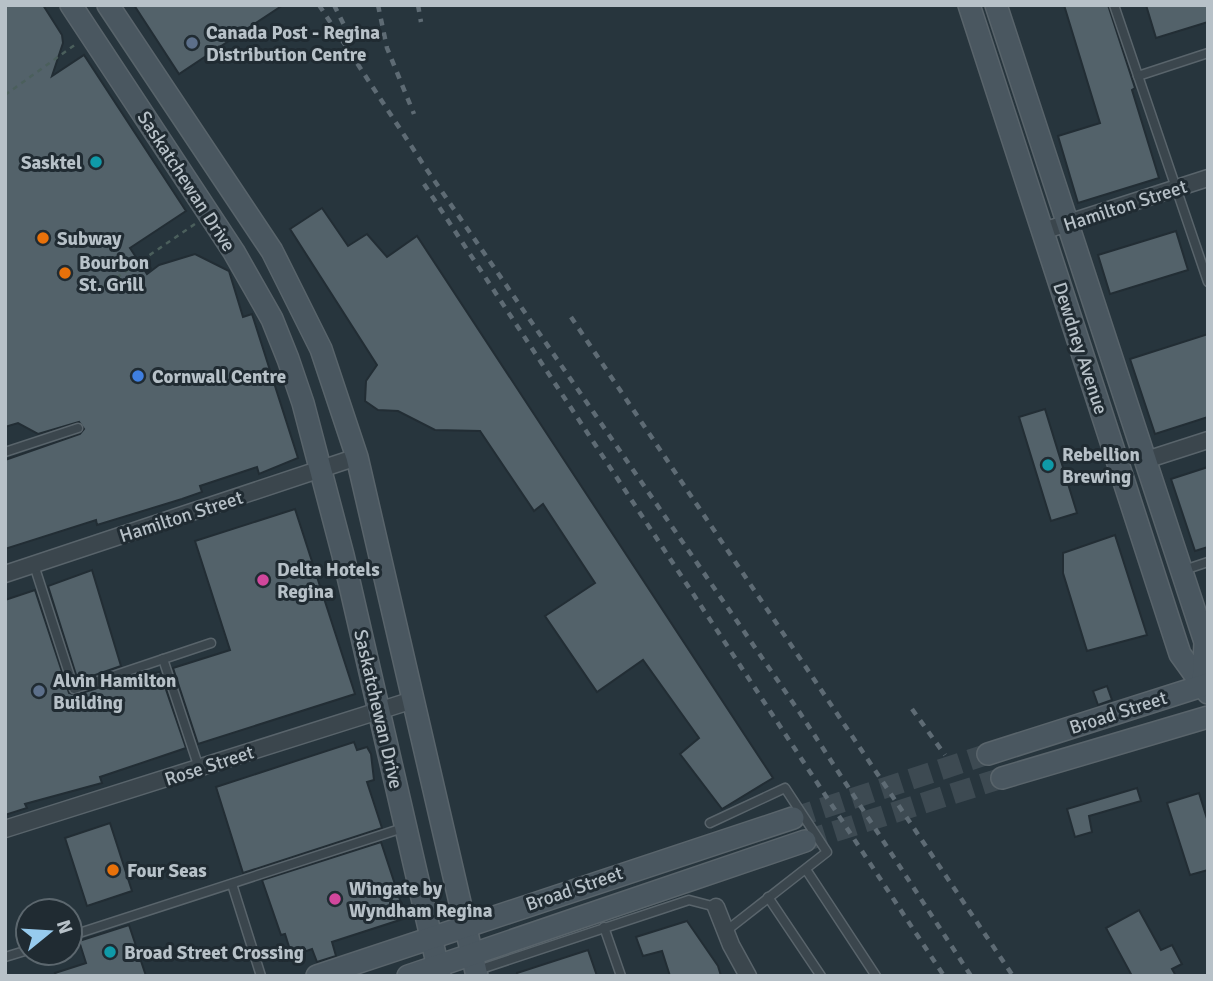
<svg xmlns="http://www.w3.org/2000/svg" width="1213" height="981" viewBox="0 0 1213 981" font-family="Signika,sans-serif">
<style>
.building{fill:#53626a;stroke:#222d34;stroke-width:2}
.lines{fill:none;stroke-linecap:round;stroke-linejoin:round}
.secondary-tunnel{stroke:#3d4a52;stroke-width:21;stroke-dasharray:21 10;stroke-linecap:butt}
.lane-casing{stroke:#59646b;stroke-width:11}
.street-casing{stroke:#59646b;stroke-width:19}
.secondary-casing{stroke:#59646b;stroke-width:24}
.path{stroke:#4b5f5c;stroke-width:2.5;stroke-dasharray:5 5;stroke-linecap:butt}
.lane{stroke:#3b464d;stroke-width:8}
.street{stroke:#3b464d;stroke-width:16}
.secondary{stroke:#4a5760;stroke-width:21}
.rail{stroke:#5e6b74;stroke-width:4.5;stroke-dasharray:7 7;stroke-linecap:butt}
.service-dot{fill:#5c6f8a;stroke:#202b32;stroke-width:2.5}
.culture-dot{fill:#0f9aa8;stroke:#202b32;stroke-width:2.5}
.food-dot{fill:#e8710a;stroke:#202b32;stroke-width:2.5}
.shop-dot{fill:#3f7fe0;stroke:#202b32;stroke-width:2.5}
.hotel-dot{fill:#d1479c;stroke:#202b32;stroke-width:2.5}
.labels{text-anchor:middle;stroke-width:6;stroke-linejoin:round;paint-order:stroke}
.poi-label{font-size:19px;font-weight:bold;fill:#b7c1c8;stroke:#202b32;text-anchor:start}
.street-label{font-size:19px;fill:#b7c1c8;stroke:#202b32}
</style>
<rect width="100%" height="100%" fill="#27353d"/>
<!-- building -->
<g class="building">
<polygon points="5,5 43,5 62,35 63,43 52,76 84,55 186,211 130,248 147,274 159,265 195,254 229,271 243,317 252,314 298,458 259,474 257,467 200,486 202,492 182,499 97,525 96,520 5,549 5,460 80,434 84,429 79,422 38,434 18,423 5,427"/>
<polygon points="134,5 283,5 179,74"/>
<polygon points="1064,5 1108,5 1135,88 1132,90 1159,178 1078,203 1058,136 1100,123"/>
<polygon points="1146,5 1208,5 1208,22 1156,38"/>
<polygon points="322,208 348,246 367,234 387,257 417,236 773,778 722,809 680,754 699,738 643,660 597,692 545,616 595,583 543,504 534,511 480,431 435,430 398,411 378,410 365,401 366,381 377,365 290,229"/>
<polygon points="1176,231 1188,270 1110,294 1098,255"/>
<polygon points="1208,334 1208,417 1155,434 1130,359"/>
<polygon points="1045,409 1077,513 1051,521 1019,417"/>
<polygon points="1208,467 1208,547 1195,551 1171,479"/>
<polygon points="295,509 355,694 198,744 173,668 230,650 195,541"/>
<polygon points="1115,535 1147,635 1087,651 1063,573 1063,553"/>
<polygon points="92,570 121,666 78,681 48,586"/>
<polygon points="35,590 69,693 76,695 125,679 160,672 186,748 100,777 102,783 25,804 27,808 5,815 5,600"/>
<polygon points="1107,686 1112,700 1098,705 1093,691"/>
<polygon points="354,742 357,750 367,747 371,754 374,780 367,782 382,828 243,873 216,787"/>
<polygon points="1137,788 1141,801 1089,816 1092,832 1075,837 1067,809"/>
<polygon points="1199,793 1208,822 1208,870 1190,875 1167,803"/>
<polygon points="110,823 132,891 87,906 65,838"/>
<polygon points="381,842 406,918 332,942 336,956 317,962 312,949 292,956 285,934 281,935 262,880"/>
<polygon points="1139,910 1161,950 1172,945 1182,964 1172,969 1176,976 1132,976 1106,928"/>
<polygon points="687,921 718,966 721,976 670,976 662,951 643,956 636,937"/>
<polygon points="129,925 146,976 56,976 55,973 86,963 79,941"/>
<polygon points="588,950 597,976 517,976 517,973"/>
</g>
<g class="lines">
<!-- secondary-tunnel -->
<g class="secondary-tunnel">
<polyline points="793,818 988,754"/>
<polyline points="805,841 1002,778"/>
</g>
<defs>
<g id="lane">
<polyline points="1114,5 1208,282"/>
<polyline points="1138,76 1208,53"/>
<polyline points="5,452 78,428"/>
<polyline points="34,565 74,689 211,643"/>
<polyline points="1184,570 1208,562"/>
<polyline points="163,659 199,768"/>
<polyline points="710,823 785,788 827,852 726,931"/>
<polyline points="807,871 876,976"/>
<polyline points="232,884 261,976"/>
<polyline points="768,897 821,976"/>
<polyline points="604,927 621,976"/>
<polyline points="70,936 406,827"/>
<polyline points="5,957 28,950"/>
<polyline points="478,970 689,900 716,907"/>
</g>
<g id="street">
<polyline points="1043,231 1208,178"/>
<polyline points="1146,460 1208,440"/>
<polyline points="5,574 357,457"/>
<polyline points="5,829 413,700"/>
<polyline points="716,907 731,945 748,976"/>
</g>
<g id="secondary">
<polyline points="71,5 234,252 272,319 288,359 303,403 343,555 440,976"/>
<polyline points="108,5 272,251 321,349 357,457 477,976"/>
<polyline points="969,5 1180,654 1208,693"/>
<polyline points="996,5 1205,642 1203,685"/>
<polyline points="988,754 1208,684"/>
<polyline points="1002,778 1208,717"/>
<polyline points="317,976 793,818"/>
<polyline points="408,976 805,841"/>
</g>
</defs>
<!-- lane casing -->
<use href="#lane" class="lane-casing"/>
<!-- street casing -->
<use href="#street" class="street-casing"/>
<!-- secondary casing -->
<use href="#secondary" class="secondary-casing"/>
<!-- path -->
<g class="path">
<polyline points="5,95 76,44"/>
<polyline points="100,289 195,224"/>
</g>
<!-- lane -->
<use href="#lane" class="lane"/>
<!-- street -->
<use href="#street" class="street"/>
<!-- secondary -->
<use href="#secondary" class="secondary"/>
<!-- rail -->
<g class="rail">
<polyline points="319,5 425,167 800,713 971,976"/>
<polyline points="334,5 349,35"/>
<polyline points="378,5 387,48 414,114"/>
<polyline points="418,5 421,22"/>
<polyline points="424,184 944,976"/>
<polyline points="571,317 1013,976"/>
<polyline points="912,709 945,755"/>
</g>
</g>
<!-- markers -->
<g class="service-dot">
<circle cx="192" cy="43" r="7"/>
<circle cx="39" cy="691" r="7"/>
</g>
<g class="culture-dot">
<circle cx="96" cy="162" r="7"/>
<circle cx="1048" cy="465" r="7"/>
<circle cx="110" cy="952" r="7"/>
</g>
<g class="food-dot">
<circle cx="43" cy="238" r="7"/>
<circle cx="65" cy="273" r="7"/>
<circle cx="113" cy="870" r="7"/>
</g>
<circle class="shop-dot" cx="138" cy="376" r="7"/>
<g class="hotel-dot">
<circle cx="263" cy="580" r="7"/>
<circle cx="335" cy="899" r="7"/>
</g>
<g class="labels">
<!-- poi labels -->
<g class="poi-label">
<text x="206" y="39">Canada Post - Regina<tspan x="206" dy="22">Distribution Centre</tspan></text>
<text x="82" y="169" text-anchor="end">Sasktel</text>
<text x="57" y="245">Subway</text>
<text x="79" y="269">Bourbon<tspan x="79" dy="22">St. Grill</tspan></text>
<text x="152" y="383">Cornwall Centre</text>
<text x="1062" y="461">Rebellion<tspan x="1062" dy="22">Brewing</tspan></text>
<text x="277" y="576">Delta Hotels<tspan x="277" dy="22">Regina</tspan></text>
<text x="53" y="687">Alvin Hamilton<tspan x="53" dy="22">Building</tspan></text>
<text x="127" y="877">Four Seas</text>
<text x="349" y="895">Wingate by<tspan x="349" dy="22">Wyndham Regina</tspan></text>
<text x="124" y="959">Broad Street Crossing</text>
</g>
<!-- street labels -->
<g class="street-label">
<text transform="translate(187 181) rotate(57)" y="7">Saskatchewan Drive</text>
<text transform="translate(1125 205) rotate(-18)" y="7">Hamilton Street</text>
<text transform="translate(1081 348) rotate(72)" y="7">Dewdney Avenue</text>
<text transform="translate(181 516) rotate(-18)" y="7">Hamilton Street</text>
<text transform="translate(379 709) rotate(77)" y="7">Saskatchewan Drive</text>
<text transform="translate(1118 712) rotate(-18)" y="7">Broad Street</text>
<text transform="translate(209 765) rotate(-18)" y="7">Rose Street</text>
<text transform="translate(574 888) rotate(-19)" y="7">Broad Street</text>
</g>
</g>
<!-- border -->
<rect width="1213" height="981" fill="none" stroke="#b7c1c8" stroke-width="14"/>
<!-- north arrow -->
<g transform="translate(49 932) rotate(72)"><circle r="33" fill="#202b32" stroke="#5c676e" stroke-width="2"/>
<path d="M0-5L12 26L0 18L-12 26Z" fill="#97cbee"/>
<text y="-10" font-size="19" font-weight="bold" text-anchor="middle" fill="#b7c1c8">N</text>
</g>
</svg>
